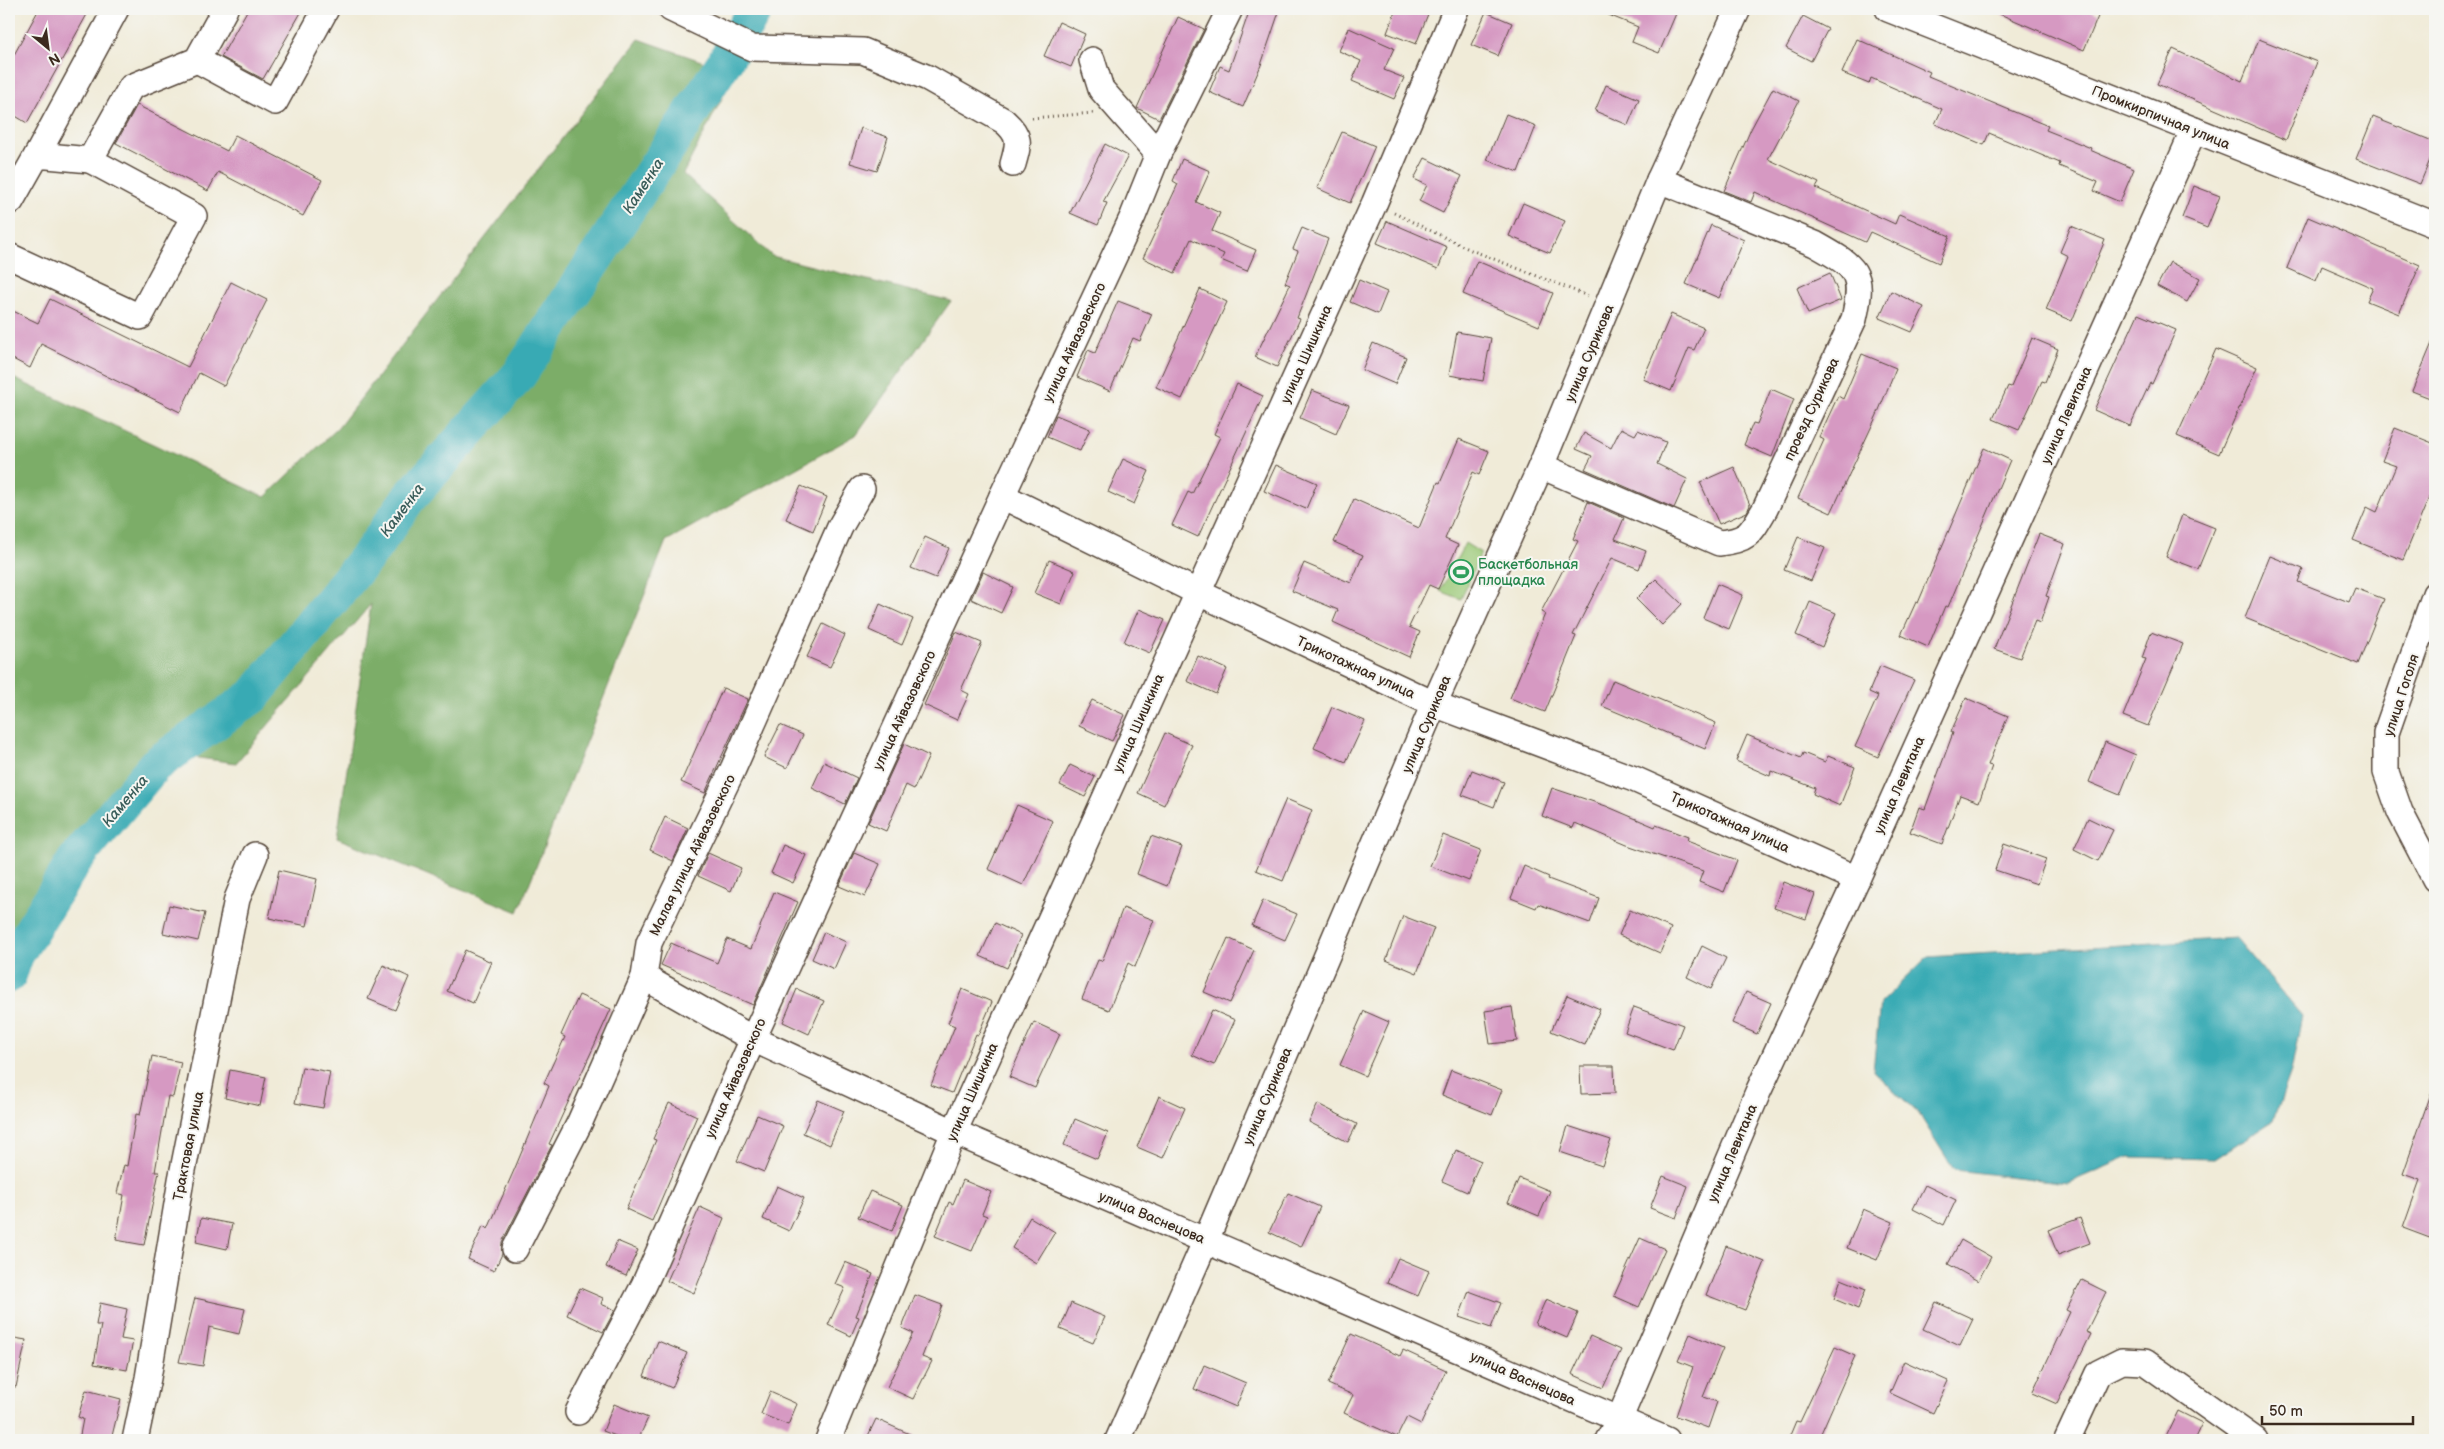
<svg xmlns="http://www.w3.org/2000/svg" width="2444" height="1449" viewBox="0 0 2444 1449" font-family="'Balsamiq Sans',sans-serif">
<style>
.green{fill:#9bc978;stroke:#6b7a4b}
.forest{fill:#7cad68;stroke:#5c6c43}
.water{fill:#39aab4;stroke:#3a6a69}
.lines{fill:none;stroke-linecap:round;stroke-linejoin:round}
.river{stroke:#39aab4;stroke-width:36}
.building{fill:#d699c2}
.minor-casing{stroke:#56473a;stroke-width:28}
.path{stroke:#56473a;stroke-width:3;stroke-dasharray:1 4;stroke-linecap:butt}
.minor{stroke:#fff;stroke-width:25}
.labels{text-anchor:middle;stroke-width:4;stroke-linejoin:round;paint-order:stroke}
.street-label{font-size:14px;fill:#3b2a1e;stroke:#f6f6f2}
.leisure-label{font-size:14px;fill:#27864d;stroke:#f6f6f2;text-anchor:start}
.water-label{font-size:15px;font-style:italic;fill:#3a5d5a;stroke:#f6f6f2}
</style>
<rect width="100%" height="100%" fill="#f6f6f2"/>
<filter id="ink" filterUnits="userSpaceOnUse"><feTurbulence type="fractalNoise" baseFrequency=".02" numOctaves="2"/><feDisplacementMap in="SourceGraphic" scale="10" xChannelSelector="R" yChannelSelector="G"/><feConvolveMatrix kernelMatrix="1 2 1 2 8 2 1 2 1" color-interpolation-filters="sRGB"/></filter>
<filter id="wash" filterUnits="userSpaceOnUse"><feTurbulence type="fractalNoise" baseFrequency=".0096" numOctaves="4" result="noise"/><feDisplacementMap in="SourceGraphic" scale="20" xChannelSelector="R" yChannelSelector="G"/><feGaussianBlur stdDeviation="1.12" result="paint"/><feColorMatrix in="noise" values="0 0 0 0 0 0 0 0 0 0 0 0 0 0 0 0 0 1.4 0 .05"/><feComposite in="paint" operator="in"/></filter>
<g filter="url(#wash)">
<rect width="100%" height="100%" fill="#f0ebd8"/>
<!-- green -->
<polygon class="green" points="1465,543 1481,553 1461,599 1440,591"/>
<!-- forest -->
<polygon class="forest" points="639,39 735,73 683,174 772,256 951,301 856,435 666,541 518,912 337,838 371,604 236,763 147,751 9,942 9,376 265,497 338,428"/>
<!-- water -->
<polygon class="water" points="2236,938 2302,1016 2291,1072 2274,1120 2214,1159 2129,1157 2068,1183 1954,1170 1919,1114 1873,1071 1880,1003 1927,957"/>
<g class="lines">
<!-- river -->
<polyline class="river" points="9,975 16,955 75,860 155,765 253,696 371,552 408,499 519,375 725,61 755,9"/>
</g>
<g id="blocks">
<!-- building -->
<g class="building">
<polygon points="39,9 90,9 27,123 9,112 9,64"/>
<polygon points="248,9 303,9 263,79 221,57"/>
<polygon points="1250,9 1280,9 1261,65 1243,107 1209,92 1220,66 1229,70"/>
<polygon points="1396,9 1414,9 1428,14 1416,44 1387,33"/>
<polygon points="1594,9 1678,9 1659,53 1632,42 1638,27"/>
<polygon points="1988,9 2086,9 2099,14 2084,50"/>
<polygon points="1486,12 1512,23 1498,56 1471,45"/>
<polygon points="1803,16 1828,29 1811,61 1786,48"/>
<polygon points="1178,17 1204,29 1159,119 1137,108"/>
<polygon points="1059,22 1085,34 1071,67 1044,56"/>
<polygon points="1349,28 1394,48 1384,70 1404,78 1394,99 1352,81 1361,61 1339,51"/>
<polygon points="1857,39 1930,72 1928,76 2048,126 2046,130 2091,148 2090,150 2134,169 2120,202 2094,191 2098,182 2059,166 2060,163 1989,133 1984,145 1935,124 1942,109 1871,78 1869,84 1842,73"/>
<polygon points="2259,39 2317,62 2286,140 2157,84 2173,49 2242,81"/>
<polygon points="1606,85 1639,99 1628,125 1595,111"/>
<polygon points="1773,88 1799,101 1768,159 1819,183 1816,188 1895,224 1899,214 1950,236 1939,263 1870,232 1865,242 1755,192 1751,202 1724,191 1751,129"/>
<polygon points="137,105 227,151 235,135 322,180 303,216 218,172 208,191 116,143"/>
<polygon points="1506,114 1536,126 1518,172 1487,160"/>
<polygon points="2373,117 2435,142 2435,148 2420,184 2356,159"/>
<polygon points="861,128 888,137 877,171 850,163"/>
<polygon points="1342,132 1375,146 1350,203 1317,188"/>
<polygon points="1105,144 1128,156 1103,202 1107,203 1098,225 1070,213"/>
<polygon points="1425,158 1462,176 1443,213 1419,201 1427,185 1414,179"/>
<polygon points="1182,159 1210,171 1196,202 1220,213 1212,231 1256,250 1247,271 1221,260 1224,254 1191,239 1175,273 1143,258 1178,184 1173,181"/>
<polygon points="2194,186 2220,196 2207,228 2182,218"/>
<polygon points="1523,203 1565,221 1550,253 1509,236"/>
<polygon points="2308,217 2420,265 2399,314 2367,301 2373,288 2322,266 2316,281 2287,268"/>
<polygon points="1387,221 1447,247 1438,269 1377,243"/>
<polygon points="1711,225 1744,240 1719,298 1686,284"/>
<polygon points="2071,226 2105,240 2072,321 2046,310 2068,256 2060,252"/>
<polygon points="1302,228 1328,239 1297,318 1300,319 1277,367 1255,357 1290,285 1285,283 1298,251 1293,249"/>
<polygon points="1477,261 1553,293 1539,326 1463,294"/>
<polygon points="2170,262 2200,278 2187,302 2157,286"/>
<polygon points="1830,273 1841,300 1808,314 1797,288"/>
<polygon points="1359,280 1387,292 1378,314 1350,302"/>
<polygon points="231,282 267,300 224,386 199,373 180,412 41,344 30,368 9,357 9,309 38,323 50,299 188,367"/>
<polygon points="1200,289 1227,302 1182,399 1156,387"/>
<polygon points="1891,291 1924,307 1912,332 1879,318"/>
<polygon points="1118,301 1152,314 1140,341 1133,338 1110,391 1077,377 1088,350 1095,353"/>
<polygon points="1671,314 1704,328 1694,350 1689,348 1671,391 1643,379"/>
<polygon points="2138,314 2176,330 2152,384 2150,383 2130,426 2094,410"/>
<polygon points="1457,332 1491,338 1483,381 1449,375"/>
<polygon points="2435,336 2435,400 2412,391"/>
<polygon points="2032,338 2058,349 2045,382 2042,381 2019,430 1993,419 2008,386 2011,387"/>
<polygon points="1373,343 1406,357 1395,384 1362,370"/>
<polygon points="2216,349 2257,367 2219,454 2177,436"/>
<polygon points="1862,354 1896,368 1877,415 1831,513 1798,498 1824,440 1819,437 1838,396 1843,399"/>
<polygon points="1237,384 1263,396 1198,537 1172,525 1188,492 1192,494 1220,437 1214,434"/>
<polygon points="1771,389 1794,399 1772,457 1744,445 1753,423 1757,424"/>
<polygon points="1312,390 1349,405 1336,434 1300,418"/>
<polygon points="1056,415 1090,429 1080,451 1047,437"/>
<polygon points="1621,428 1635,435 1638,430 1666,442 1657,464 1687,479 1674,508 1585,469 1592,456 1576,449 1584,433 1611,448"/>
<polygon points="2395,428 2435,444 2435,483 2403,560 2353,540 2367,507 2377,512 2396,466 2382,461"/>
<polygon points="1459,439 1489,451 1479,475 1473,472 1445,539 1458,545 1438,589 1429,585 1409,627 1420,632 1409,657 1333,622 1338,610 1292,591 1304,563 1351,583 1363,555 1334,542 1354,499 1419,528 1438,482 1440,483"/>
<polygon points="1984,448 2010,460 1948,607 1945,606 1928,647 1901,635 1916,602 1918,603"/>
<polygon points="1123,459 1149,471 1134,504 1108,492"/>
<polygon points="1276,465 1317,483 1306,509 1264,491"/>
<polygon points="1734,467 1750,505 1747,512 1719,524 1700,482"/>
<polygon points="801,486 827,497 813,531 786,519"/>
<polygon points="1588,502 1624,518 1615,539 1646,551 1639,569 1612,558 1573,635 1576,636 1545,712 1510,698 1545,614 1541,612 1578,541 1573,539"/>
<polygon points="2182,515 2215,528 2198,569 2166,557"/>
<polygon points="2039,534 2065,544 2046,596 2049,597 2040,623 2035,621 2020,658 1994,649"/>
<polygon points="925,537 949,548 936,578 911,568"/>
<polygon points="1798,537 1825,548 1811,581 1784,570"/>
<polygon points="2270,556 2303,569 2298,582 2349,602 2355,588 2384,599 2358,664 2245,618"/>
<polygon points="1049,560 1075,571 1061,604 1034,593"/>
<polygon points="983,572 1013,587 1001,613 971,599"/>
<polygon points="1656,579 1682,604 1662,625 1636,599"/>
<polygon points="1717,584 1743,595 1729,629 1703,618"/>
<polygon points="1810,602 1836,613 1822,647 1796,635"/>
<polygon points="880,604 913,619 902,645 869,630"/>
<polygon points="1139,609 1165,620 1150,653 1124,642"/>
<polygon points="823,624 845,635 830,667 807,657"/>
<polygon points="956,632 982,643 961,690 969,694 957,720 924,705"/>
<polygon points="2151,632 2183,644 2148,726 2123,716 2146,659 2142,658"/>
<polygon points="1198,656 1227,669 1216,694 1187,681"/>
<polygon points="1880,666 1914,680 1878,757 1855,747 1878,696 1869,692"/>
<polygon points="1613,680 1716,723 1705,749 1602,706"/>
<polygon points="723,688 748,699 705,793 681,782"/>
<polygon points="1966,698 2008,716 1988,765 1992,766 1979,802 1960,795 1942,844 1910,832 1919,807 1925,809 1953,733 1951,732"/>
<polygon points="1092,700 1125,715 1112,741 1079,726"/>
<polygon points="1332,707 1365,721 1346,762 1314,748"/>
<polygon points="780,725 803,735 787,768 764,757"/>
<polygon points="1165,733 1192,745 1164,805 1138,793"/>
<polygon points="1747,735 1801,758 1803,753 1825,762 1828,756 1855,767 1840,806 1813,794 1815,788 1771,771 1770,776 1736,761"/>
<polygon points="2105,742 2136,755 2120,795 2089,782"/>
<polygon points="904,744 929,756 914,789 906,785 886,831 868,823"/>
<polygon points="824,762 857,778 845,804 812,788"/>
<polygon points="1070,765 1095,777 1085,797 1060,785"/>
<polygon points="1472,770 1504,782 1494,807 1462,795"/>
<polygon points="1552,788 1606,806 1655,827 1656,825 1688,837 1687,841 1737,860 1724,892 1699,882 1703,871 1627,845 1575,823 1573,828 1542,816"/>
<polygon points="1286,799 1312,810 1283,881 1256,870"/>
<polygon points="1017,805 1053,821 1023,885 988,869"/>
<polygon points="665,817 688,828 673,861 650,850"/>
<polygon points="2088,818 2113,830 2098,861 2074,849"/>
<polygon points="1443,835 1481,850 1469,881 1430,866"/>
<polygon points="1151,836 1182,847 1167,886 1137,874"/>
<polygon points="2004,844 2046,859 2037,884 1995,870"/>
<polygon points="783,845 806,855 793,883 771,873"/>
<polygon points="708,853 741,868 731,891 698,876"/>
<polygon points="854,853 880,864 865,897 839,886"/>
<polygon points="1524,866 1549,877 1548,879 1599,898 1590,923 1538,904 1536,908 1511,898"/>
<polygon points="279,870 317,879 307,926 269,918"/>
<polygon points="1783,882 1815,894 1806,919 1774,908"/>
<polygon points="774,892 798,902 753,1005 661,965 671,943 717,963 727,939 751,949"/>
<polygon points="1263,900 1297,914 1285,940 1252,926"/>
<polygon points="169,905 205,913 198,941 163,933"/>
<polygon points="1123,908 1154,920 1135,967 1128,963 1109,1010 1082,999 1098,960 1102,961"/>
<polygon points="1630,910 1671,928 1660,953 1619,935"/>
<polygon points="1403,916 1434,928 1417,973 1386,960"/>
<polygon points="995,923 1021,935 1007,968 980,956"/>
<polygon points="824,932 846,942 834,969 812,959"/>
<polygon points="1228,938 1254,950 1230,1003 1204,992"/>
<polygon points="1702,946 1726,958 1711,989 1687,977"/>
<polygon points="465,950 491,962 473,1003 447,991"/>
<polygon points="383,965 409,977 395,1010 368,999"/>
<polygon points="797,989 824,1001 809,1034 783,1022"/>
<polygon points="962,989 992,1002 978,1035 976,1034 952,1093 931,1085 955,1026 948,1023"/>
<polygon points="1746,992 1771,1003 1757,1034 1732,1023"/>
<polygon points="579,995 611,1009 549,1144 552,1145 502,1242 502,1254 494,1271 468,1259 483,1226 488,1229 515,1168 549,1086 544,1083 565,1037 561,1035"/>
<polygon points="1567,995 1600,1009 1585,1045 1551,1031"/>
<polygon points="1512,1007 1517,1041 1490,1044 1485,1011"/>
<polygon points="1634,1007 1683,1025 1673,1050 1625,1032"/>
<polygon points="1212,1010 1235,1020 1214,1065 1192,1055"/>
<polygon points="1364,1011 1389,1022 1365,1076 1340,1065"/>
<polygon points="1034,1022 1060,1034 1035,1088 1009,1077"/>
<polygon points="152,1056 181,1062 173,1097 168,1096 155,1172 159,1172 144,1245 116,1240 124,1195 117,1193 124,1165 127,1166 136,1114 140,1115"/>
<polygon points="1580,1066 1614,1066 1615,1093 1581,1094"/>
<polygon points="302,1067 330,1072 323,1108 295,1103"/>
<polygon points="230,1070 266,1077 260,1106 225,1098"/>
<polygon points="1451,1070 1502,1090 1492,1115 1442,1095"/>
<polygon points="2433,1088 2435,1089 2435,1240 2403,1228 2420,1180 2403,1174"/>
<polygon points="1159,1096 1185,1108 1163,1158 1137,1147"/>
<polygon points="818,1100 844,1111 830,1145 803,1133"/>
<polygon points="669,1103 697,1116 652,1221 626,1209 656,1140 653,1139"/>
<polygon points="1318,1104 1357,1124 1348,1142 1309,1122"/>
<polygon points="757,1115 783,1126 764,1172 737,1161"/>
<polygon points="1075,1119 1108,1133 1097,1159 1064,1145"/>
<polygon points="1568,1126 1611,1140 1602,1166 1560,1152"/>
<polygon points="1456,1150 1481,1161 1467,1192 1442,1181"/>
<polygon points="1663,1176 1688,1186 1676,1218 1650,1208"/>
<polygon points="1519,1178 1550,1191 1539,1216 1508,1203"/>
<polygon points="963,1180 991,1192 982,1214 987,1216 972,1251 935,1236 949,1202 953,1204"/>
<polygon points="1925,1185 1956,1200 1944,1225 1913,1209"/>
<polygon points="777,1186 804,1198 789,1231 763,1219"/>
<polygon points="870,1191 903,1205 892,1231 858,1217"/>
<polygon points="1288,1193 1320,1207 1301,1247 1269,1232"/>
<polygon points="700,1207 724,1218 694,1293 667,1281"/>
<polygon points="1863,1209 1893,1222 1877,1260 1847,1248"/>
<polygon points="1030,1217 1055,1232 1036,1263 1012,1248"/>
<polygon points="201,1218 232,1224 227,1249 196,1242"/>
<polygon points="2080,1218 2090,1243 2058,1255 2048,1230"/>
<polygon points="1640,1238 1665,1249 1639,1307 1614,1296"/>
<polygon points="1961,1240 1991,1257 1978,1281 1948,1264"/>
<polygon points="617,1241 638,1250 626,1276 606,1267"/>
<polygon points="1726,1246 1765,1262 1745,1310 1706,1295"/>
<polygon points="1398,1258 1429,1271 1418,1296 1387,1283"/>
<polygon points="845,1262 873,1274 856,1316 859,1317 851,1336 828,1325 845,1288 835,1284"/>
<polygon points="1841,1279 1866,1289 1858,1309 1834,1299"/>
<polygon points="2082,1280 2106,1292 2086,1332 2091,1334 2057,1404 2032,1393 2070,1312 2066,1310"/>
<polygon points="580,1288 603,1298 601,1304 615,1310 603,1332 567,1315"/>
<polygon points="1469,1291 1501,1303 1491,1328 1459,1317"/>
<polygon points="915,1295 942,1305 922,1357 932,1361 913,1399 887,1387 913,1333 902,1328"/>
<polygon points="195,1298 245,1309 239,1334 209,1327 203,1366 179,1362"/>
<polygon points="1546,1299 1578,1313 1567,1338 1535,1324"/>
<polygon points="1936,1302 1973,1319 1960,1346 1923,1329"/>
<polygon points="100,1303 127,1309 121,1339 133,1341 127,1370 94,1364 101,1325 96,1325"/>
<polygon points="1071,1303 1105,1317 1093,1343 1060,1329"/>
<polygon points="1351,1334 1400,1356 1403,1350 1446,1370 1421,1424 1407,1417 1397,1437 1344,1413 1353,1395 1328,1384"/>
<polygon points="1690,1334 1723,1348 1703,1397 1717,1402 1708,1428 1676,1416 1693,1367 1678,1361"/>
<polygon points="1590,1336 1621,1350 1603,1388 1572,1374"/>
<polygon points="9,1337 26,1340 16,1387 9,1386"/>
<polygon points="658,1341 687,1353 672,1388 644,1376"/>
<polygon points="1835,1347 1855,1356 1818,1440 1788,1440 1796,1421 1800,1422"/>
<polygon points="1904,1361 1948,1381 1933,1413 1890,1393"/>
<polygon points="1204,1365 1246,1383 1236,1407 1194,1389"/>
<polygon points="86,1390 121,1399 111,1440 79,1440 83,1419 78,1417"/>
<polygon points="770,1392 797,1404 788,1425 761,1414"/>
<polygon points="614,1404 648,1418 638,1440 626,1440 603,1431"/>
<polygon points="2178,1411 2202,1423 2194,1440 2164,1440"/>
<polygon points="876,1419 923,1440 866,1440"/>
</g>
</g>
</g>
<g filter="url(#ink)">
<use href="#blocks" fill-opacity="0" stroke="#56473a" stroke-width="1"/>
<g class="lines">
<defs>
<g id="minor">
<path d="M671,9L752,48L863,51L928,78L1004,121C1021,136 1019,143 1013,164"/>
<polyline points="1888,9 2435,225"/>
<polyline points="197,60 275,102 326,9"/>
<polyline points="1092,60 1101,89 1158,154"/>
<polyline points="37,155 116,9"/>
<polyline points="9,199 11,201 37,155 90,160"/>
<polyline points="9,256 140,317 194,216 90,160 131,87 197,60 225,9"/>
<path d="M1541,466L1719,543C1749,540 1751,533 1765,509L1854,319C1865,272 1856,267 1815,244L1659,180"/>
<polyline points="1002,496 1197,592 1434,704 1634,779 1857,879"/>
<polyline points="2435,594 2386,733 2386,772 2400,812 2435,879"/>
<polyline points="644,977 753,1039 954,1132 1667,1440"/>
<polyline points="515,1249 579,1124 644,977 649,943 733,769 840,527 862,489"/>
<polyline points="578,1412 644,1285 753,1039 1002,496 1133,216 1158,154 1230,9"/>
<polyline points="135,1440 148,1378 181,1180 237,899 255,855"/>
<polyline points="828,1440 954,1132 1374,204 1456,9"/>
<polyline points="1118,1440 1206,1240 1434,704 1541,466 1659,180 1738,9"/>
<polyline points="1608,1440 1619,1420 1758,1092 1857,879 2194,130"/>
<polyline points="2067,1440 2098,1373 2122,1361 2145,1362 2255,1440"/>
</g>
</defs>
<!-- minor casing -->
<use href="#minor" class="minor-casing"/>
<!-- path -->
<g class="path">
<polyline points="1032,118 1093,113"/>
<polyline points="1394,213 1471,250 1588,296"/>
</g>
<!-- minor -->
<use href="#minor" class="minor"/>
</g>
</g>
<!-- icons -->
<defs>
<symbol id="stadium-ring" viewBox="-11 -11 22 22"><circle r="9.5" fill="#f6f6f2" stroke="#2e9e5b" stroke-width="1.5"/><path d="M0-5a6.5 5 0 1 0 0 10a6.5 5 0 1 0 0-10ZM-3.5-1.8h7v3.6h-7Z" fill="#2e9e5b"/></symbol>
</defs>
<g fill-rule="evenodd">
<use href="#stadium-ring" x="1447" y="558" width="28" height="28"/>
</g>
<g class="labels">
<!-- street labels -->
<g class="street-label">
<text transform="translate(2161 117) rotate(22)" y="5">Промкирпичная улица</text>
<text transform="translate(1074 342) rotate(-65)" y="5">улица Айвазовского</text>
<text transform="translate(1589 353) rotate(-67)" y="5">улица Сурикова</text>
<text transform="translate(1306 354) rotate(-66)" y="5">улица Шишкина</text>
<text transform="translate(1811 409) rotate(-65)" y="5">проезд Сурикова</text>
<text transform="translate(2066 415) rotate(-66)" y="5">улица Левитана</text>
<text transform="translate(1356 667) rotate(25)" y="5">Трикотажная улица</text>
<text transform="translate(2401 695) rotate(-72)" y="5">улица Гоголя</text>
<text transform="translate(904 710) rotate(-65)" y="5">улица Айвазовского</text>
<text transform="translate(1138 723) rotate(-66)" y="5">улица Шишкина</text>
<text transform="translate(1426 724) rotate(-67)" y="5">улица Сурикова</text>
<text transform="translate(1899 785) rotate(-66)" y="5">улица Левитана</text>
<text transform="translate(1730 822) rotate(24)" y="5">Трикотажная улица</text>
<text transform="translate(692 855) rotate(-64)" y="5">Малая улица Айвазовского</text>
<text transform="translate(735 1078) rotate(-66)" y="5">улица Айвазовского</text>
<text transform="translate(972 1092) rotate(-66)" y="5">улица Шишкина</text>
<text transform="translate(1267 1096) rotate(-67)" y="5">улица Сурикова</text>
<text transform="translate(188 1146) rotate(-79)" y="5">Трактовая улица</text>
<text transform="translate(1732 1153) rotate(-67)" y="5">улица Левитана</text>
<text transform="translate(1152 1217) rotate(23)" y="5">улица Васнецова</text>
<text transform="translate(1523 1378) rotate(24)" y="5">улица Васнецова</text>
</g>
<!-- leisure labels -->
<g class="leisure-label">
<text x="1478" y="569">Баскетбольная<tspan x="1478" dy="16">площадка</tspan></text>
</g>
<!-- water labels -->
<g class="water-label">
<text transform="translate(643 186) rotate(-57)" y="5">Каменка</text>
<text transform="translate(402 510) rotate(-53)" y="5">Каменка</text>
<text transform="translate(125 801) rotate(-50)" y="5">Каменка</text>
</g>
</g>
<!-- margin -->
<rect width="2444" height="1449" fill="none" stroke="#f6f6f2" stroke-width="30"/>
<!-- north arrow -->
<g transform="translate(48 48) rotate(151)" stroke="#f6f6f2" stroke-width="4" paint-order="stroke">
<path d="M0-4L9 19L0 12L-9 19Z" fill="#3b2a1e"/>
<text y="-8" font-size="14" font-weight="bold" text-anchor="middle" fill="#3b2a1e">N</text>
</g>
<!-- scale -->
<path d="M2262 1416v8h151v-8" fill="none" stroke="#3b2a1e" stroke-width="2.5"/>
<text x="2269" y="1416" font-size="15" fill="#3b2a1e" stroke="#f6f6f2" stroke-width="4" paint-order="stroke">50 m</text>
</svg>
